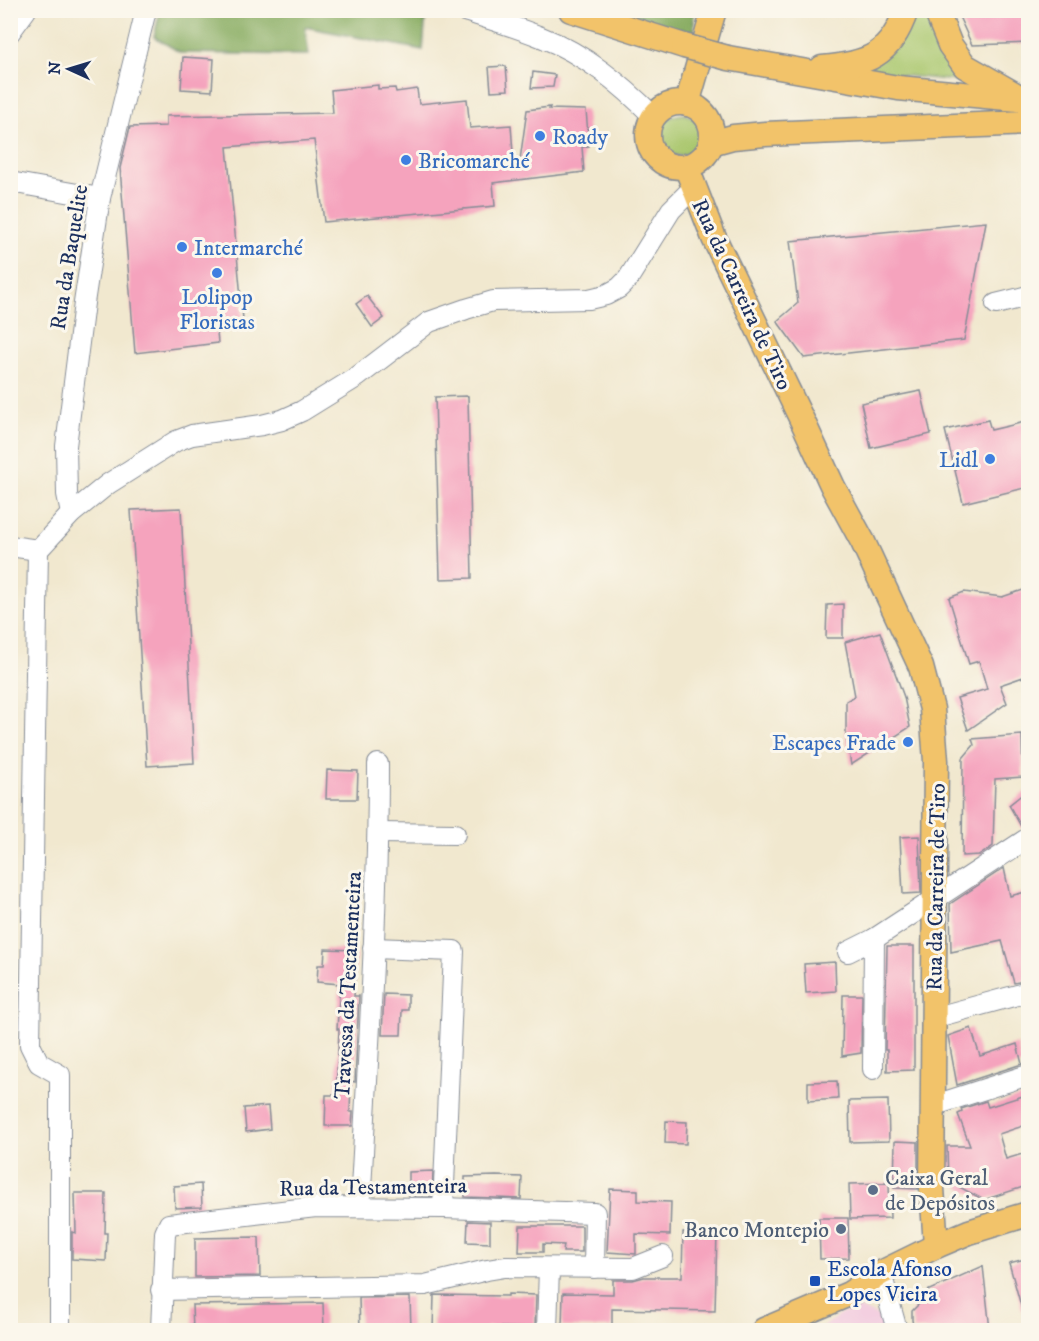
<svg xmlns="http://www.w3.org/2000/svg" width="1039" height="1341" viewBox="0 0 1039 1341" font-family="'IM FELL DW Pica',serif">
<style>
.built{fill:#f3cfe0}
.green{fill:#aac76e;stroke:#627b66;stroke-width:1.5}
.forest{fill:#87ac61;stroke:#516e60;stroke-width:1.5}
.building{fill:#f5a3bd}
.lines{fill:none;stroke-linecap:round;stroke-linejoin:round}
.minor-casing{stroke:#868c96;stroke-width:22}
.major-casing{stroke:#868c96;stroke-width:27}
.minor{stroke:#fff;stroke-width:20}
.major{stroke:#f2c36a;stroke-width:24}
.major-bridge-casing{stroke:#868c96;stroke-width:27;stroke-linecap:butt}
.major-bridge{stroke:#f2c36a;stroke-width:24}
.shop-dot{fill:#3f7fe0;stroke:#fbf7ec;stroke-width:2}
.service-dot{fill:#5c6f8a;stroke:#fbf7ec;stroke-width:2}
.transit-dot{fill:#1a4fb4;stroke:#fbf7ec;stroke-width:2}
.labels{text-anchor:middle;stroke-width:6;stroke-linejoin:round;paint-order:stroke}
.shop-label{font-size:22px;fill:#366cbe;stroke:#fbf7ec;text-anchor:start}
.street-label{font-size:22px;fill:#1b2f5e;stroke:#fbf7ec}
.service-label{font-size:22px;fill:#4e5e75;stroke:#fbf7ec;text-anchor:start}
.transit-label{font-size:22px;fill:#164399;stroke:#fbf7ec;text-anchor:start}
</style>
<rect width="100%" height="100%" fill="#fbf7ec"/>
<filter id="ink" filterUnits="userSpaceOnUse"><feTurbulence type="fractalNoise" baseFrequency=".0167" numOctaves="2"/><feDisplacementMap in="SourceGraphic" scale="12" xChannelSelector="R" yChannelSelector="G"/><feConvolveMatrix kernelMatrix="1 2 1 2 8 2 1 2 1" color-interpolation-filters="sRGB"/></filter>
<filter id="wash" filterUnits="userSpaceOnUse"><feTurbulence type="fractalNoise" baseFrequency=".008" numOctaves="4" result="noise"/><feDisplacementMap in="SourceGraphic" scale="24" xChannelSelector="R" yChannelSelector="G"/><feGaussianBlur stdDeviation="1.35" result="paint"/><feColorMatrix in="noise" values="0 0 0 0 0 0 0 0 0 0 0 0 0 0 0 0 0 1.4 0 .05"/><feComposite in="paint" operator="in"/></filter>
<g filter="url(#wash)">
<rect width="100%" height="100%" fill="#f1e8cf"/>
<!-- built -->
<polygon class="built" points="859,1308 883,1318 889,1330 819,1330 841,1314"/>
<!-- green -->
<g class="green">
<polygon points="914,11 928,11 950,66 968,82 867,72"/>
<path d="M684,114C722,124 691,172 663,150C643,133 666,115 684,114Z"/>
</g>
<!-- forest -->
<g class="forest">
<polygon points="160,11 160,10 426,11 423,50 305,27 309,55 181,53 154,37"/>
<polygon points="622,11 693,11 695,34"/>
</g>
<g id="blocks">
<!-- building -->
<g class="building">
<polygon points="956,10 1029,10 1029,43 972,45"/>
<polygon points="183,57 214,59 212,91 181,89"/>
<polygon points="506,66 508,90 491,91 489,67"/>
<polygon points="533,72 555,75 553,87 531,88"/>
<polygon points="378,85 378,89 395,88 396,92 417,89 419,104 467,99 470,128 511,125 514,167 519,167 527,110 550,107 549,109 586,110 589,146 582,147 584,172 493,183 495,206 324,222 314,140 227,147 244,330 217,332 218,343 135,353 120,168 130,127 166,126 166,116 333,113 331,90"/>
<polygon points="986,222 964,340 804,358 777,321 798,303 790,241"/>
<polygon points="367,296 384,318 372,327 356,304"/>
<polygon points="921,391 931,434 871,448 861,403"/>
<polygon points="468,396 472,578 440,579 435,397"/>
<polygon points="988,420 991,430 1029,421 1029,487 963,503 945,430"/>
<polygon points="181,508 194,763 147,766 131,510"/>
<polygon points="1029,588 1029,645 1023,647 1029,675 1000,685 1007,703 968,730 957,698 987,689 979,661 969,664 949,598 964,592 1002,597"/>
<polygon points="843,604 843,638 826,638 827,605"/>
<polygon points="880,632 904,697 910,727 851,765 846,734 846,701 855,696 845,642"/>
<polygon points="1022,735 1023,777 995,779 993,846 980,855 962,856 963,758 974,745 972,739"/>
<polygon points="327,770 358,771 357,799 326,799"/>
<polygon points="1029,789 1029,826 1022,828 1009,805"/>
<polygon points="919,836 921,893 903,894 900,837"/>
<polygon points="1004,868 1010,896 1029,891 1029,980 1014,983 1002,941 951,952 950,904"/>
<polygon points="887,946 914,946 914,1070 887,1071 887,1050 885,1050"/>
<polygon points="325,949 356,950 354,996 359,996 355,1082 351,1081 350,1112 353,1112 352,1126 325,1126 326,1095 336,1095 339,1029 337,1029 340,984 317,982 318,965 324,965"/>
<polygon points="835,962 836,991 806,993 804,964"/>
<polygon points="384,994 408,995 408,1010 402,1010 401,1035 382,1035"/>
<polygon points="843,995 862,995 861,1053 842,1056"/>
<polygon points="971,1028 980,1056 1017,1044 1022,1064 957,1085 948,1036"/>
<polygon points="837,1081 838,1099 808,1101 808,1082"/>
<polygon points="1029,1094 1029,1124 999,1134 1006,1159 1029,1152 1029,1185 984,1200 948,1181 947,1146 970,1146 958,1114 962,1112 961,1109 986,1101 988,1107"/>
<polygon points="888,1100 889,1141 850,1142 849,1101"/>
<polygon points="268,1106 270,1129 246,1132 244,1108"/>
<polygon points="666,1121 687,1122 686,1144 665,1143"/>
<polygon points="895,1141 918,1142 918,1189 894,1188"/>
<polygon points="433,1171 432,1196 409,1196 409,1172"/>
<polygon points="496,1176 522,1177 521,1199 465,1197 465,1177"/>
<polygon points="889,1183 890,1218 850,1219 849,1184"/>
<polygon points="201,1184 202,1207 175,1208 174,1186"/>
<polygon points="610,1189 638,1190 638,1201 671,1202 670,1235 636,1234 636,1254 607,1252"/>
<polygon points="75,1193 106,1193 105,1233 107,1233 106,1261 72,1259 72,1232 76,1233"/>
<polygon points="819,1218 848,1218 849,1258 820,1259"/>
<polygon points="468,1221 490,1222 490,1243 467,1242"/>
<polygon points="520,1226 582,1226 582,1252 563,1252 564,1245 543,1244 543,1252 519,1252"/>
<polygon points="683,1232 717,1232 715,1311 612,1309 612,1328 562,1327 563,1293 613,1294 613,1280 633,1280 644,1277 682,1277"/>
<polygon points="259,1237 260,1276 195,1277 195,1238"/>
<polygon points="1029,1258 1029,1319 1025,1320 1009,1263"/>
<polygon points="983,1266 990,1330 914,1330 912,1320 912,1311 929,1294 927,1291"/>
<polygon points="508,1294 536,1295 535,1328 487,1327 487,1330 433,1330 434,1295 508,1296"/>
<polygon points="410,1297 411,1330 360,1330 359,1298"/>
<polygon points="323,1303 324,1330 193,1330 192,1305"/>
</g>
</g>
</g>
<g filter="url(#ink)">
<use href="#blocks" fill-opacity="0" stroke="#868c96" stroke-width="1.5"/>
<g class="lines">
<defs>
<g id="minor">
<path d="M462,10C489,19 516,27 541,37C585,54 621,84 654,117"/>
<polyline points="10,32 26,10"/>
<polyline points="10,182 100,198"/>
<polyline points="996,304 1028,296"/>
<polyline points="71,514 67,494 66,446 84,303 100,198 146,10"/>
<polyline points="10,546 38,550 71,514 108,484 176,441 192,435 262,425 282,420 302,411 357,377 429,322 466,309 493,301 589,299 606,295 619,288 628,279 671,210 694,187"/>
<polyline points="38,550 30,1045 39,1063 60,1075 60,1330"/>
<polyline points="378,833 455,834"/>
<polyline points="373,948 454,951 443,1208"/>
<polyline points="848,952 874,939"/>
<polyline points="933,1018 1028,992"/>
<polyline points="873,1069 874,939 1028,838"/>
<polyline points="932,1106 1028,1075"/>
<path d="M360,1207C368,1060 378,912 378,764"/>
<polyline points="881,1273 897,1330"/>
<polyline points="161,1290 425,1285 487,1270 505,1267 633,1268 663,1256"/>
<polyline points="161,1330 165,1233 169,1224 316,1207 443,1208 595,1213 594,1268"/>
<polyline points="547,1330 549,1268"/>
</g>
<g id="major">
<polyline points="571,10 684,46"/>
<polyline points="936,10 950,45 965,66 1014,94"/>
<polyline points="728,58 898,88 1028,100"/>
<path d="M822,68C867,64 891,56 906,10"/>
<circle cx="680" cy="135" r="32"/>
<polyline points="687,104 714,10"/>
<polyline points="711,143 733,137 765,134 1028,123"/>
<polyline points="686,166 714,238 802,420 833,487 863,542 921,667 932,709 936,761 932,1188 936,1246"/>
<polyline points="764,1330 849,1294 881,1273 936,1246 969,1232 1028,1214"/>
</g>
</defs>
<!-- minor casing -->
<use href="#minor" class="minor-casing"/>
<!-- major casing -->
<use href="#major" class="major-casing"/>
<!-- minor -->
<use href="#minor" class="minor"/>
<!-- major -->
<use href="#major" class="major"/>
<defs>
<polyline id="major-bridge" points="684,46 728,58"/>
</defs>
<!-- major-bridge casing -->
<use href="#major-bridge" class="major-bridge-casing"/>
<!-- major-bridge -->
<use href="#major-bridge" class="major-bridge"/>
</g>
</g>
<!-- markers -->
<g class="shop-dot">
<circle cx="540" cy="136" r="6"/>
<circle cx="406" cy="160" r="6"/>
<circle cx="182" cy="247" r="6"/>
<circle cx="217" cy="273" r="6"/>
<circle cx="990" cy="459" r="6"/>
<circle cx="908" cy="742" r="6"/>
</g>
<g class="service-dot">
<circle cx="873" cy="1190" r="6"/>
<circle cx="841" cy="1229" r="6"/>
</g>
<rect class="transit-dot" x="809" y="1275" width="12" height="12" rx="3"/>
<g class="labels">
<!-- shop labels -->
<g class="shop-label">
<text x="552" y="144">Roady</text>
<text x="418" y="168">Bricomarché</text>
<text x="194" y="255">Intermarché</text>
<text x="217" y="304" text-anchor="middle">Lolipop<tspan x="217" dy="25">Floristas</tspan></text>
<text x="978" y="467" text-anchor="end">Lidl</text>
<text x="896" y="750" text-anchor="end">Escapes Frade</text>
</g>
<!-- street labels -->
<g class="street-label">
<text transform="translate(68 257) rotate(-81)" y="8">Rua da Baquelite</text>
<text transform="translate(743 294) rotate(65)" y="8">Rua da Carreira de Tiro</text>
<text transform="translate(935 887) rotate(-89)" y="8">Rua da Carreira de Tiro</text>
<text transform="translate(347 985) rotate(-87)" y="8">Travessa da Testamenteira</text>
<text transform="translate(373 1186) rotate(-1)" y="8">Rua da Testamenteira</text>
</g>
<!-- service labels -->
<g class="service-label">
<text x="885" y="1185">Caixa Geral<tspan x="885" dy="25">de Depósitos</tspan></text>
<text x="829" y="1237" text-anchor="end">Banco Montepio</text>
</g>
<!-- transit labels -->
<g class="transit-label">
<text x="827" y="1276">Escola Afonso<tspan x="827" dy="25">Lopes Vieira</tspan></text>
</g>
</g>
<!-- margin -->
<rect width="1039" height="1341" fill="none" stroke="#fbf7ec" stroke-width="36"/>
<!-- north arrow -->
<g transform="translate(69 69) rotate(274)" stroke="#fbf7ec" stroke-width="4.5" paint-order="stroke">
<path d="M0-4.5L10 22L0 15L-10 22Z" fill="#1b2f5e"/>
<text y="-9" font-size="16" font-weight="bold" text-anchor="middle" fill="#1b2f5e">N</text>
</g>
</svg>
